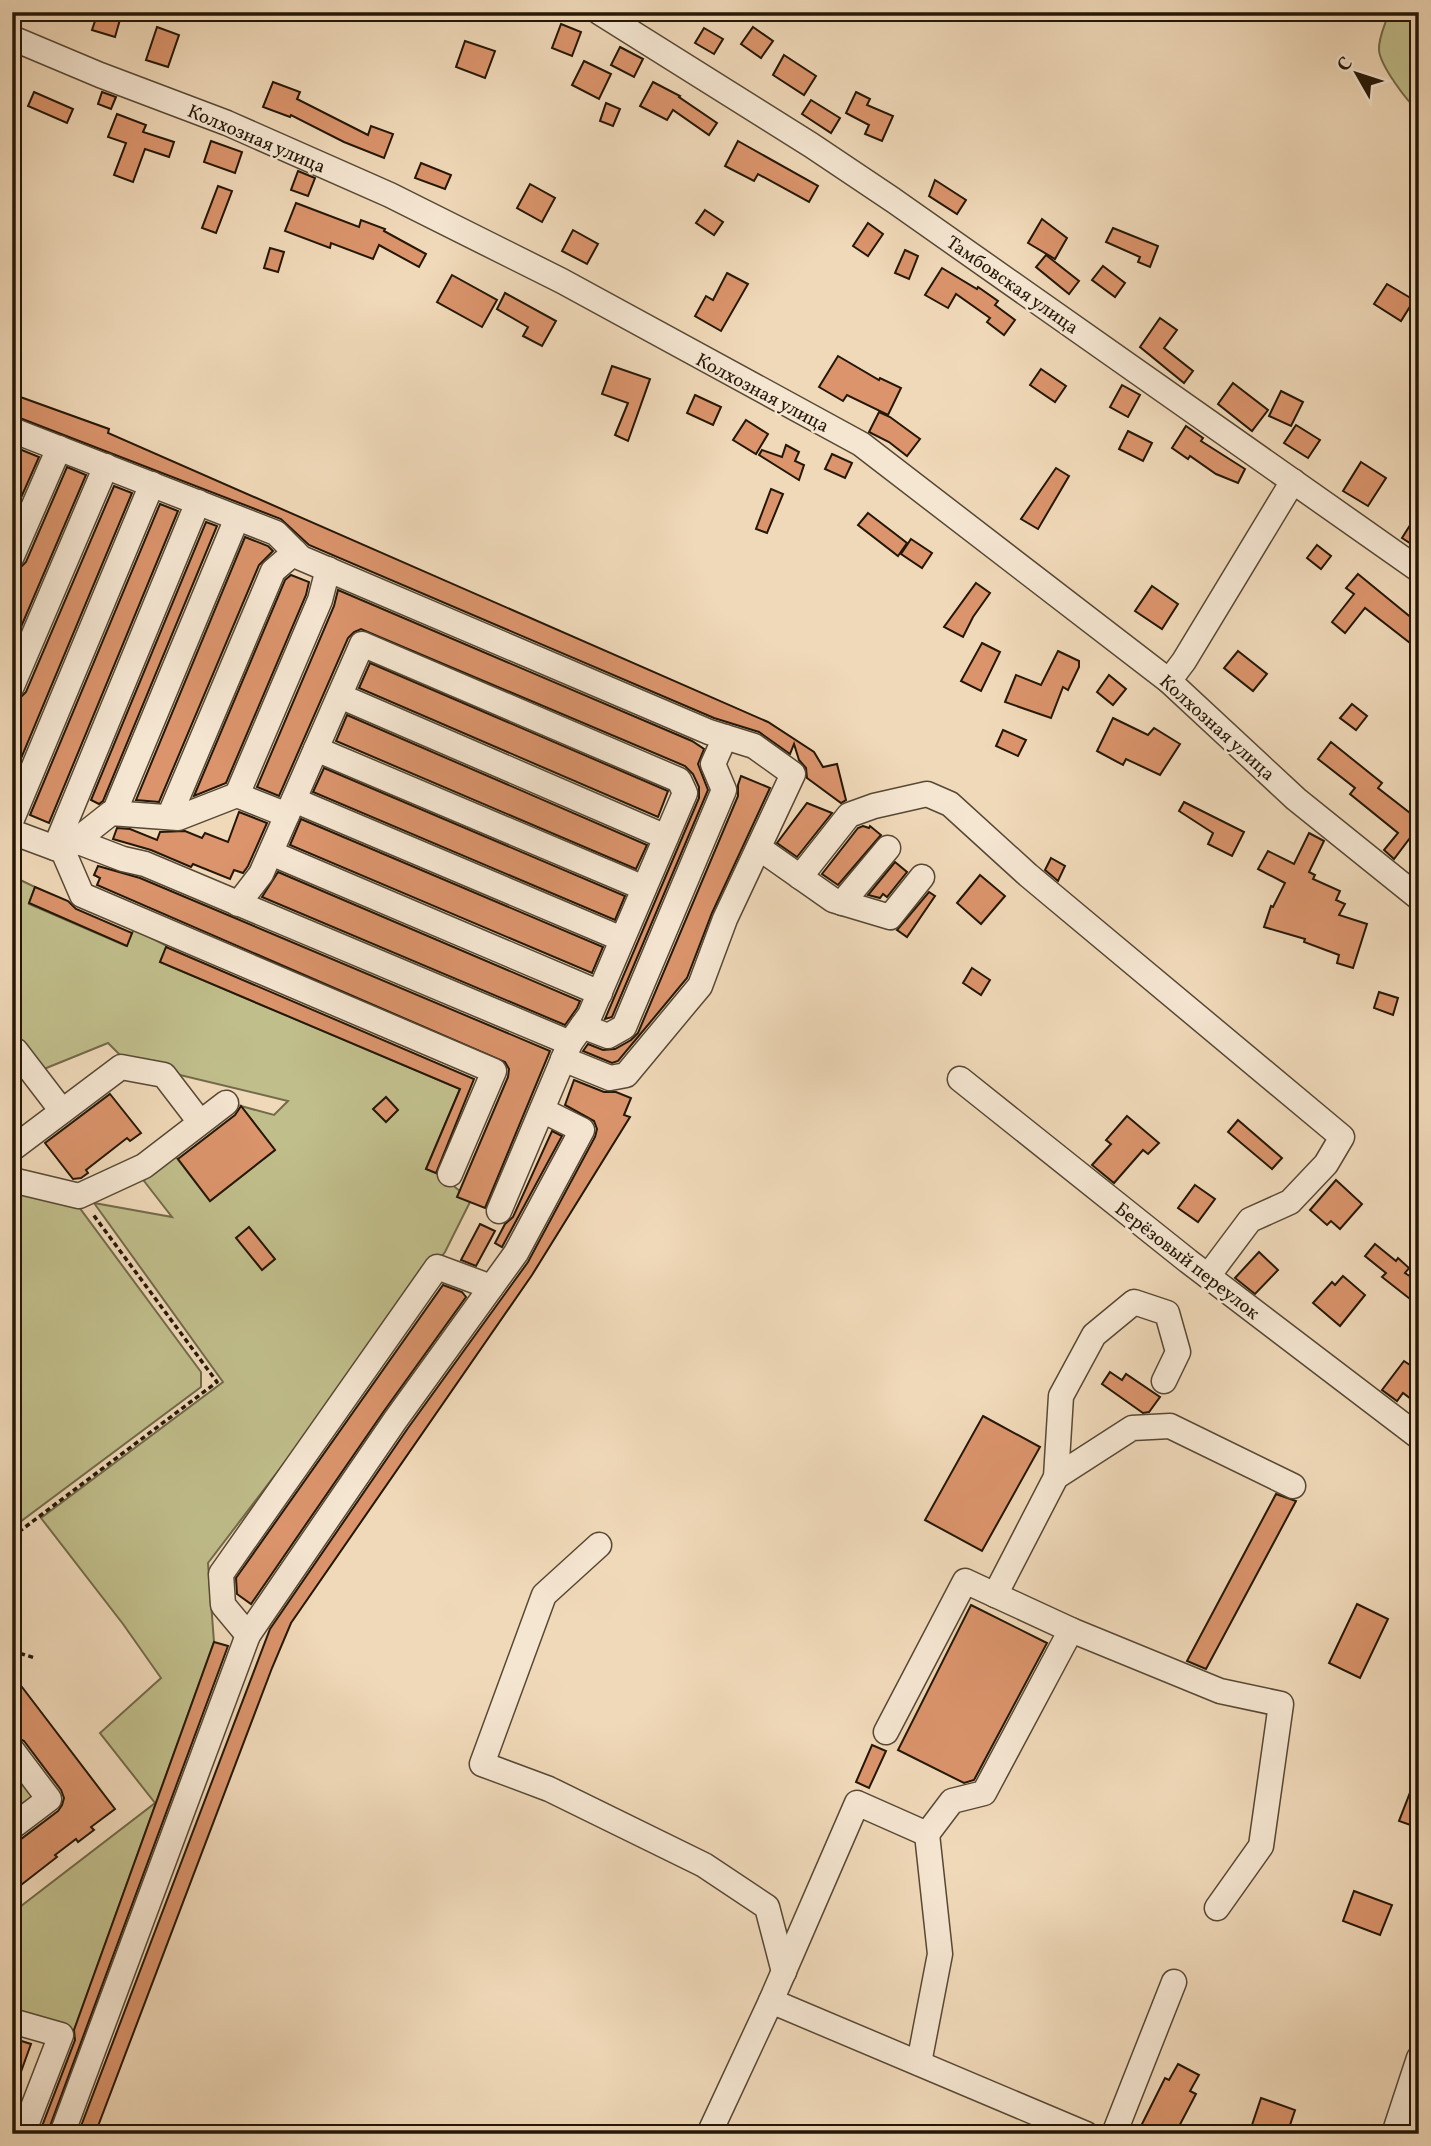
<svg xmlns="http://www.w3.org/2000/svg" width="1431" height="2146" viewBox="0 0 1431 2146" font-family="Vollkorn,serif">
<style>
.green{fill:#c0be8b;stroke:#726a49;stroke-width:2}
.building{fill:#db946c;stroke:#241707;stroke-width:2}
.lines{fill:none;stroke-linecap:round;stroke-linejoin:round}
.minor-casing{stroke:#574834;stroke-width:27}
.path{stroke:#241707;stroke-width:3.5;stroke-dasharray:5 3.5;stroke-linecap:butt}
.minor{stroke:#f5e6d2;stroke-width:24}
.labels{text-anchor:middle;stroke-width:5;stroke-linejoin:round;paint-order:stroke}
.street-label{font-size:19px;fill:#241707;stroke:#f5e6d2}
</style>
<rect width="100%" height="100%" fill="#f0d9b9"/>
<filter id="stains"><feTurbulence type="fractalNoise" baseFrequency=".00286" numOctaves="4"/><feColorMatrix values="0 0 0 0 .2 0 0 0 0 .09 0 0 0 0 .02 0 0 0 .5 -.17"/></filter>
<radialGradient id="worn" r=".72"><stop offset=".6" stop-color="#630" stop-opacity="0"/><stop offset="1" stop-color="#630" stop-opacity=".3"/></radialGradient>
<!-- green -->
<g class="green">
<path d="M1389,12H1419V111C1407,102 1380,65 1379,50C1378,38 1386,23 1389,12Z"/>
<polygon points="12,876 35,887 29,904 126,946 134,929 167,946 160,962 460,1089 426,1169 440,1175 471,1200 445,1252 208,1563 214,1642 73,2034 12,2010 12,1913 155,1803 100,1733 161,1678 123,1624 41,1518 223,1382 94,1203 172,1217 144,1181 149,1171 172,1152 210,1201 275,1150 241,1106 274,1115 288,1101 155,1069 121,1056 108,1043 39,1071 12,1043"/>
<polygon points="12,1187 73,1199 201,1372 201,1387 12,1528"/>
<polygon points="12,1758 34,1788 28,1809 12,1821"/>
</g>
<!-- building -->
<g class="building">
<polygon points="98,12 110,12 121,16 115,37 92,30"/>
<polygon points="561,24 581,32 572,56 552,48"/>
<polygon points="157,27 179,35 168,67 146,60"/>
<polygon points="753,27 773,41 761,58 741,44"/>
<polygon points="704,28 723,39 714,54 695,43"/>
<polygon points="465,41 495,51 485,78 456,67"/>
<polygon points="620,47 643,59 634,77 611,65"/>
<polygon points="784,55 816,76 804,95 773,75"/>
<polygon points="584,61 611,74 599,99 572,85"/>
<polygon points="273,82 300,92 297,99 368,135 371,126 393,134 384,158 344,142 291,115 290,117 263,107"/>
<polygon points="653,82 680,96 679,97 717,123 709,135 673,110 667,120 640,106"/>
<polygon points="34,92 73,109 67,123 28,106"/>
<polygon points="102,92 116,97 111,109 98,104"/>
<polygon points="856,92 870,99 867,105 893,116 882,141 865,134 869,125 846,113"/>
<polygon points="811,100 840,118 831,133 802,114"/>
<polygon points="606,103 620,109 613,126 600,121"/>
<polygon points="117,114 146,125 143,132 174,142 169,157 145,149 133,182 114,175 126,143 108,137"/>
<polygon points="211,141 242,152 235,173 204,162"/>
<polygon points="738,141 818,186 809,202 758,174 754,181 725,166"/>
<polygon points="421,163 451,175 445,189 415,178"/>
<polygon points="298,171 315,178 308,196 291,190"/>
<polygon points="935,180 966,200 957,214 929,196"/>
<polygon points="530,184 555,198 542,222 517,208"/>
<polygon points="218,186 232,191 216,233 202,228"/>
<polygon points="296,203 359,227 361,220 385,229 384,231 426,254 419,267 379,245 373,259 331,243 330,248 285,231"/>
<polygon points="705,210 723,222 714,235 696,223"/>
<polygon points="1042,219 1067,238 1055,259 1028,243"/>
<polygon points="868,223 883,234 868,256 853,246"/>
<polygon points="1113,228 1158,246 1150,267 1138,262 1140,257 1106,242"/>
<polygon points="573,230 598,244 587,264 562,251"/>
<polygon points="270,248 284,252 278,272 264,268"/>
<polygon points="905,250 918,256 909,279 895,273"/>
<polygon points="1046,255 1079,281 1069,294 1036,267"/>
<polygon points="1103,266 1125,283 1115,297 1092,280"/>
<polygon points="942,268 977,289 978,287 998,301 995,305 1015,320 1004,335 987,322 990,318 956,294 948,308 925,295"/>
<polygon points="727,273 748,284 721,331 695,316 706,296 713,300"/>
<polygon points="452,275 497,300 482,327 437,302"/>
<polygon points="1387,284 1414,300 1401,321 1374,304"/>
<polygon points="505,293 556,321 542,346 523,336 528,327 497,309"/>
<polygon points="1160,318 1177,330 1164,348 1193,371 1184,383 1140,347"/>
<polygon points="838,356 879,380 880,378 901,388 888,415 847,395 843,401 819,387"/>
<polygon points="612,366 650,379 628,441 615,435 628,403 602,394"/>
<polygon points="1041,369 1066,386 1055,402 1030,385"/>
<polygon points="1233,383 1268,410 1252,431 1218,404"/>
<polygon points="1122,385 1140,395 1128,417 1110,407"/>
<polygon points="1281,391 1303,402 1291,426 1269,416"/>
<polygon points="12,394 109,429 108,433 768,722 814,752 823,767 837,764 846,800 841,803 807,778 806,768 799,760 794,744 790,754 759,732 714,718 309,545 281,519 12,415"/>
<polygon points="695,395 721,407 713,425 687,413"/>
<polygon points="879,412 890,417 920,439 907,456 889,442 869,432"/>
<polygon points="746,420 768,434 756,454 733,440"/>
<polygon points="1296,425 1320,440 1308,458 1284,443"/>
<polygon points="1186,426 1203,438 1201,441 1245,469 1238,483 1216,474 1190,456 1188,459 1172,448"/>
<polygon points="1128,431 1152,443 1143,461 1119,449"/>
<polygon points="786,445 799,452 795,461 804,465 799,480 759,455 762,450 782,457"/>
<polygon points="12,446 39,457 12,518"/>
<polygon points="832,454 852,463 845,478 825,469"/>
<polygon points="1361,462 1386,478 1368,506 1343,491"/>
<polygon points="67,467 86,475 12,648 12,571 20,568 26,562"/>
<polygon points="1056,468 1069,476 1038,529 1021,519"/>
<polygon points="114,486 132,493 12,780 12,701 20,698 26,692"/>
<polygon points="771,489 783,494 767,533 756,529"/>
<polygon points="160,504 178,511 49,823 30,815"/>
<polygon points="1419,511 1419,549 1402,538"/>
<polygon points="868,513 907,543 898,556 858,525"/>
<polygon points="206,522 217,526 103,801 99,804 91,800"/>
<polygon points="245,537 268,546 273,551 259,565 159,802 136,800"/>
<polygon points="911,539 932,553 922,568 901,554"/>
<polygon points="1317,545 1331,556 1321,569 1307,558"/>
<polygon points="1358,574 1419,624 1419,650 1365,608 1345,633 1332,622 1354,594 1346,588"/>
<polygon points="291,575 309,582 306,595 226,783 194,796 285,580"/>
<polygon points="976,583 990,593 973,617 963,637 944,627"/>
<polygon points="1152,586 1178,604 1162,629 1135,611"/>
<polygon points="338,590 692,741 704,749 698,764 708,790 612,1017 605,1019 699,798 699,787 693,774 685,766 361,629 354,632 348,638 279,796 257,787 334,606"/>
<polygon points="982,643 1000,652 981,691 961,681"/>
<polygon points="1058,651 1079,661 1079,667 1068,690 1063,687 1051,718 1005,702 1016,675 1041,685"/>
<polygon points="1238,651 1267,674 1253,691 1224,668"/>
<polygon points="370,663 668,791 658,817 359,688"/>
<polygon points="1109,675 1126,689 1113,705 1097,692"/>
<polygon points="1352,704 1367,716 1356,730 1340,718"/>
<polygon points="347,715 647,845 636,869 336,741"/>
<polygon points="1113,718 1148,735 1154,728 1180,744 1160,775 1126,759 1123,765 1097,751"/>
<polygon points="1003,730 1026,740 1018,756 996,746"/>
<polygon points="1331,742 1382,783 1378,788 1419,820 1419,845 1410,838 1394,859 1384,850 1398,833 1350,794 1355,788 1318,759"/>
<polygon points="324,768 625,896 615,920 313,792"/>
<polygon points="741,776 770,788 712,913 687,978 618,1061 612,1063 583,1051 588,1044 603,1050 615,1049 631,1040 638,1033 738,796 738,785"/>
<polygon points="1184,802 1244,832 1232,856 1208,844 1213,833 1179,811"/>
<polygon points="807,803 832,813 797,857 777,843"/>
<polygon points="239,812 267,823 248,866 243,873 234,870 230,879 193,864 191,867 151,850 113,839 117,828 130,829 157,840 160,832 185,831 202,838 205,833 228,842"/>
<polygon points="301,819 603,947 592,973 290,845"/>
<polygon points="863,826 869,828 870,826 881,835 838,885 822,874 858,828"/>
<polygon points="1309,833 1324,841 1309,872 1315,875 1313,879 1340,891 1336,900 1345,904 1339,915 1367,924 1353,968 1337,963 1339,955 1304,942 1305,939 1264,927 1271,906 1273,907 1285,883 1258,869 1268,851 1294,864"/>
<polygon points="1051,858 1065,866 1058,881 1045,870"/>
<polygon points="895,862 907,872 887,897 883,894 880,898 868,895"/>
<polygon points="98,866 140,878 550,1051 485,1208 457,1197 508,1077 509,1069 505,1062 97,885 100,878 94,875"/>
<polygon points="278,872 580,1001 577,1008 565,1025 262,897"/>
<polygon points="980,875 1005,896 981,924 957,903"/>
<polygon points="35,887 68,901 76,909 132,933 127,946 29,903"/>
<polygon points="929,892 935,896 907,937 897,930"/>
<polygon points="166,947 474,1079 436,1173 426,1169 460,1089 160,962"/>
<polygon points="972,968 990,980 981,995 963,983"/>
<polygon points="1379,992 1398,998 1393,1015 1374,1008"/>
<polygon points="574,1080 604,1092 616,1092 631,1098 624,1115 630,1117 532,1275 291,1623 272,1668 95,2134 78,2134 270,1629 408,1428 528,1262 595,1137 597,1129 594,1121 565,1105"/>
<polygon points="110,1094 141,1133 130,1141 127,1138 86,1170 88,1173 81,1178 73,1179 45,1143"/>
<polygon points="386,1097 398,1110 386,1122 373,1109"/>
<polygon points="241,1106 275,1150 210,1201 178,1159 235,1115"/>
<polygon points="1127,1116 1159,1143 1148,1154 1143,1150 1114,1183 1092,1165 1111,1144 1106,1140"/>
<polygon points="1238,1120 1282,1158 1272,1169 1228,1132"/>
<polygon points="552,1131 562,1136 502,1247 495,1243 505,1224 513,1217"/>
<polygon points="1336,1180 1362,1204 1340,1229 1331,1221 1327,1225 1310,1210"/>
<polygon points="1195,1185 1215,1199 1198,1222 1178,1208"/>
<polygon points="480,1224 495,1231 476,1266 461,1260"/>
<polygon points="249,1227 275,1259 262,1270 236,1238"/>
<polygon points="1375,1244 1396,1261 1398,1258 1409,1268 1405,1273 1419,1282 1419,1306 1382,1277 1386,1273 1365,1256"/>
<polygon points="1259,1252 1278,1270 1255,1294 1235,1278"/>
<polygon points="1343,1276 1365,1295 1340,1326 1313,1303 1332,1282 1335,1285"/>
<polygon points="443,1285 462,1292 466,1297 384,1411 251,1604 237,1594 236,1578"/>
<polygon points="1404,1361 1419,1371 1419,1405 1403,1393 1397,1401 1382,1390"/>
<polygon points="1110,1372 1122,1380 1126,1374 1160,1397 1149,1412 1143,1413 1102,1384"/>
<polygon points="983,1416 1040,1447 982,1551 925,1520"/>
<polygon points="1276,1494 1296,1501 1206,1669 1187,1661"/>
<polygon points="1357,1604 1388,1619 1360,1678 1329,1663"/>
<polygon points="971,1605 1047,1643 974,1780 964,1783 898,1750"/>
<polygon points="214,1642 228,1646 47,2134 39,2134 75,2040 74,2030"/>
<polygon points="22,1687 115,1809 91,1827 94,1830 78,1842 76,1839 55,1855 57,1857 12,1892 12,1842 21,1839 58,1811 62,1805 64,1798 61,1790 24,1741 12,1735 12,1694"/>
<polygon points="872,1745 886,1751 869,1788 856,1782"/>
<polygon points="1418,1772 1419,1772 1419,1828 1399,1821"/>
<polygon points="1354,1891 1392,1905 1380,1935 1343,1921"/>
<polygon points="15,2039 31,2044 14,2091 12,2090 12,2047"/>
<polygon points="1178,2064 1199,2075 1190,2091 1196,2094 1175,2134 1137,2134 1165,2078 1169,2080"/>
<polygon points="1261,2098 1295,2110 1287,2134 1249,2134"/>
</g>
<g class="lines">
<defs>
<g id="minor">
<polyline points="599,12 811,145 893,200 1419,570"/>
<polyline points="12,38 100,75 227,123 390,195 562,281 861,444 1169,681 1296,799 1419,898"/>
<polyline points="12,430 276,533 301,558 709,732 754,746 793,774 725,919 700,986 626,1075 610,1078 563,1059"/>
<polyline points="12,556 59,448"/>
<polyline points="1169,681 1184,661 1293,481"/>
<polyline points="12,686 106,466"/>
<polyline points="340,696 666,837"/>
<polyline points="316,749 644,888"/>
<polyline points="237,795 320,600 328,569"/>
<polyline points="294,800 622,939"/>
<polyline points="114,813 237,518"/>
<polyline points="169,817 273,571 295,552"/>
<polyline points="12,819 152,484"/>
<polyline points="12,832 63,851 82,895 494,1071 450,1174"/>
<polyline points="76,841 123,859 145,864 570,1043"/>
<polyline points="55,848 198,502"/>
<polyline points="759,848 833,900 890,917 922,877"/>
<polyline points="63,851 111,813 178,818 237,795 287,815 362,644 679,780 685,793 590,1015 570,1043 499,1211"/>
<polyline points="271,853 600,993"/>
<polyline points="800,877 849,815 874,806 927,794 950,804 1028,875 1342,1137 1326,1164 1290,1202 1250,1220 1208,1276"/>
<polyline points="842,903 888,848"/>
<polyline points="238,904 261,874 287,815"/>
<polyline points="582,1026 608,1036 624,1027 724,790 713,764 725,737"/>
<polyline points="16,1051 62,1111"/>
<polyline points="960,1079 1188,1261 1419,1437"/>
<polyline points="12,1149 121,1067 164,1075 200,1122"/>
<polyline points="12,1180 79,1196 144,1166 226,1103"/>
<polyline points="1056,1477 1132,1428 1170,1426 1293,1486"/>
<polyline points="599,1545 544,1595 482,1764 549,1789 704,1865 767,1907 784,1972"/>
<polyline points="995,1595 1056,1477 1061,1396 1094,1335 1134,1302 1167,1313 1178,1352 1164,1381"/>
<polyline points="248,1635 223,1605 221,1574 437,1267 491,1287"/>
<polyline points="886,1732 965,1581 1071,1630"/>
<polyline points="12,1750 49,1799 12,1827"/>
<polyline points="927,1834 952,1801 984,1793 1071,1630 1220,1691 1281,1704 1261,1846 1217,1908"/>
<polyline points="771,2001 857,1803 927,1834 940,1954 919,2063"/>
<polyline points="12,2021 61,2035 25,2128"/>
<polyline points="62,2134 248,1635 396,1419 516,1253 582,1130 542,1110"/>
<polyline points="709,2134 771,2001 1086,2134"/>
<polyline points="1114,2134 1174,1982"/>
<polyline points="1394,2134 1419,2058"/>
</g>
</defs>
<!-- minor casing -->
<use href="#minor" class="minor-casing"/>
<!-- path -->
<g class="path">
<polyline points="12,1537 217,1382 92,1213"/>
<polyline points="12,1651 35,1658"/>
</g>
<!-- minor -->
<use href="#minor" class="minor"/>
</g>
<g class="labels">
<!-- street labels -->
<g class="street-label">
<text transform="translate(257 138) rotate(23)" y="7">Колхозная улица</text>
<text transform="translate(1013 284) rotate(35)" y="7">Тамбовская улица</text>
<text transform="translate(763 392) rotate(28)" y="7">Колхозная улица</text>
<text transform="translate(1218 727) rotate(42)" y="7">Колхозная улица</text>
<text transform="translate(1188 1260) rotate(38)" y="7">Берёзовый переулок</text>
</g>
</g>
<!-- margin -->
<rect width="1431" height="2146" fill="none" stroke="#f0d9b9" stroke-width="42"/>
<rect x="14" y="14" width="1403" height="2118" fill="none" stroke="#241707" stroke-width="3.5"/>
<rect x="21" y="21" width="1389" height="2104" fill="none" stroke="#241707" stroke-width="2"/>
<!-- north arrow -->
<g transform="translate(1357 74) rotate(309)" stroke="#f5e6d2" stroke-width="5" paint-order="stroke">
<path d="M0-5L12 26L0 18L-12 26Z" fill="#241707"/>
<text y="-10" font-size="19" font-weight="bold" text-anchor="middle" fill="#241707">С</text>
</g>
<rect width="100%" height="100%" filter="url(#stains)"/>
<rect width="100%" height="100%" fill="url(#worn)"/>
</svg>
